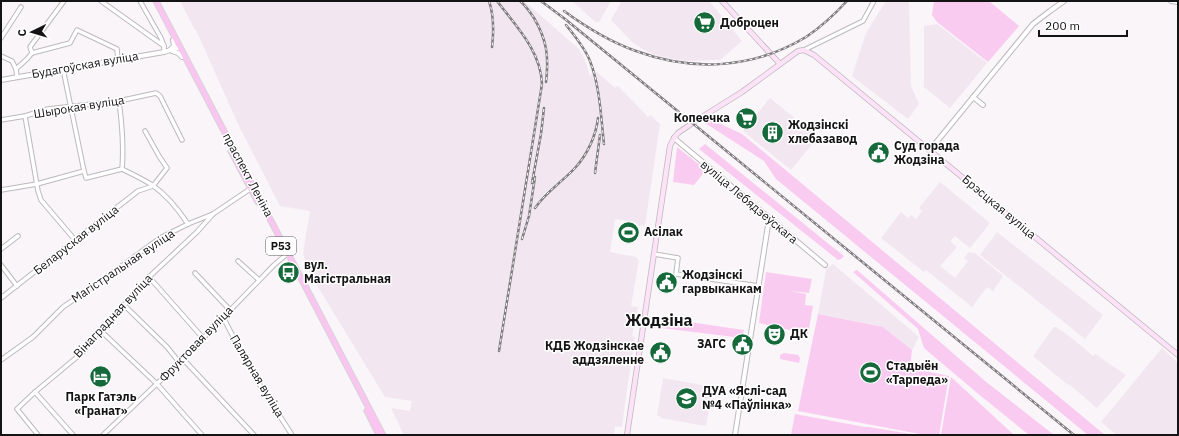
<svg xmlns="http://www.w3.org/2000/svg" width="1179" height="436" viewBox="0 0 1179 436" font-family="'IBM Plex Sans',sans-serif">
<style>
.built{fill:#f2e7f0}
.green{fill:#facbf0}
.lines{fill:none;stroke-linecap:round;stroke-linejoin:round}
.minor-casing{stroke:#bdb9bc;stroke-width:5.5}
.tertiary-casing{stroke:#bdb9bc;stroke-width:6}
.secondary-casing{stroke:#bdb9bc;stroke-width:6}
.primary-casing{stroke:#d5d5d5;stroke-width:7}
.minor{stroke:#fff;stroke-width:3.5}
.tertiary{stroke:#fff;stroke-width:4}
.secondary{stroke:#fde2f8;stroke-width:4.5}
.primary{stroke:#fac5f1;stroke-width:5}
.rail-casing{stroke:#7e7c7e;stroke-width:2.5}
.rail{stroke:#fff;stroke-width:1;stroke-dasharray:3;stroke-linecap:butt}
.labels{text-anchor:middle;stroke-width:3;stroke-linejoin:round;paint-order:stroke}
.shield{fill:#fff;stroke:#5b5a5b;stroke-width:1}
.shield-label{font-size:11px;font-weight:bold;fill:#151415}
.poi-label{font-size:12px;font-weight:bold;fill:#151415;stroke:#fff;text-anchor:start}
.street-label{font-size:12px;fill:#151415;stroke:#fff}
.district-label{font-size:16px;font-weight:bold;fill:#151415;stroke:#fff}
</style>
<rect width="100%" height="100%" fill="#faf5f9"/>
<!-- built -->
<g class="built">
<polygon points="180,1 524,1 579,49 585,60 590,76 592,73 597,72 615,88 618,86 648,117 650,115 660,124 645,225 639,226 635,222 615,219 610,252 636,257 639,260 631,306 638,307 632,336 635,337 626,396 622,427 615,426 614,435 404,435 391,408 410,411 412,401 385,397 310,274 303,253 310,211 280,206 239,126 196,30 195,30"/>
<polygon points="572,1 611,1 599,22 596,22 587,15 587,14"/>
<polygon points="622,1 709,1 742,41 720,60 687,61 673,59 655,55 646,51 633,43 611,20"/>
<polygon points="886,1 909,1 911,86 919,104 908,119 852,76 866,33"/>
<polygon points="937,24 987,63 950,108 924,87 924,26"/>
<polygon points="770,98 818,137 791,170 743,131"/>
<polygon points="940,182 990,223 970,248 955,236 950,241 957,247 940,266 955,278 968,261 964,258 969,252 975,253 1003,276 993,291 987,287 972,307 926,270 924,272 881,238 901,212 908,218 911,215 916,219 922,211 919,208"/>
<polygon points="997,232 1103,315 1085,339 980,255"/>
<polygon points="833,264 919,337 912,350 883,327 818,314 826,270"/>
<polygon points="1054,327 1056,327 1073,339 1093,356 1095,354 1126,375 1097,408 1069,384 1068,385 1033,356"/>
<polygon points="1162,348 1178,363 1178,435 1117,435 1101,422"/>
<polygon points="663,378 713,387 706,426 660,418 661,416 657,416"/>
</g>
<!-- green -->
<g class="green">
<polygon points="934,1 989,1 1019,26 988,62 937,22 932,15"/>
<polygon points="710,119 742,134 1105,435 1088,435 776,179 764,161 705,123"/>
<polygon points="705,144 830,245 844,256 841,259 838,260 699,149"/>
<polygon points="677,147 706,170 694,185 673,182"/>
<polygon points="857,270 985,381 1054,435 1029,435 976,392 924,348 918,329 853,272"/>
<polygon points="766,272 812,279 809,293 789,291 806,294 805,305 813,306 808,334 759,323"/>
<polygon points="818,314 883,327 912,350 910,368 949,376 939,435 925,435 798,411"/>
<polygon points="655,317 744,330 742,338 661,328 654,328 652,322"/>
<polygon points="784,353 798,355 800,358 799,363 780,359 780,355"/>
<polygon points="951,377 1014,435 941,435"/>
<polygon points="795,414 865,427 869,427 917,435 791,435"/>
</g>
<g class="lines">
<defs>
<g id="minor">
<polyline points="101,1 164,46 164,52"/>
<polyline points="140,1 161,38 164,46"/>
<polyline points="1,38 21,7"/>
<polyline points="804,50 863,21 874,1"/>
<polyline points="32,53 70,43 77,30 117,49 118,60"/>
<polyline points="1,56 12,61 16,69"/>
<polyline points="63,69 84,171"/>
<polyline points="17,77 16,69 27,59 32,53 30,47 64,1"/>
<path d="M119,101C122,124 124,146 122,169"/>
<polyline points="25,116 38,191 41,200 75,240"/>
<polyline points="1,120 25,116 48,109 119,101 156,93 160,96 182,140"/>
<path d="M1,190L37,184L84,171L86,178L122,169C132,174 143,179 152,185C167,195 178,209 188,224"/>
<polyline points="1,249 18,236"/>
<polyline points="654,254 678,258 676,274 759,286"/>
<polyline points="238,261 259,280"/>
<polyline points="1,265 17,286"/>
<polyline points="195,273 230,310"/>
<polyline points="149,277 203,338"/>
<polyline points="1,298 138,191 153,186 167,168 159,156 145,131"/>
<polyline points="124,305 167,347 179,362"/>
<polyline points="223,317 242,354 258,382 292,435"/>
<polyline points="100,330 157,384 202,435"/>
<polyline points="183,359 254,435"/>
<polyline points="1,360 33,337 63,307 101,281 160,238 188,224 213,214 253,187"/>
<polyline points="35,392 73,435"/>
<polyline points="38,435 17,409 35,392 83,352 100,330 124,305 149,277 197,232 213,214"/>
<polyline points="103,435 183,359 274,265 288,253"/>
</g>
<g id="tertiary">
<polyline points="1171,1 1178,2"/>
<polyline points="170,50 174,46 173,40"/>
<polyline points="172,51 178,53 182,57"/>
<polyline points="1,80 164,52 180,47"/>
<polyline points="973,97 983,105"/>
<polyline points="674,138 825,265"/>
<polyline points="930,150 1033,24 1050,11 1064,1"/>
<polyline points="735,435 769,219"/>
</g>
<g id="secondary">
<polyline points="722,1 780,64"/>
<polyline points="627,435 670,146 674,138 678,133 694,122 742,92 798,51 804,50 814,55 1178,355"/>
</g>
<g id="primary">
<polyline points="156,1 383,435"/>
<polyline points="231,151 258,202"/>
<polyline points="367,411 379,435"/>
</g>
</defs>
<!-- minor casing -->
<use href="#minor" class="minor-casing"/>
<!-- tertiary casing -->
<use href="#tertiary" class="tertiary-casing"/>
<!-- secondary casing -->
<use href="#secondary" class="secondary-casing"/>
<!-- primary casing -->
<use href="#primary" class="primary-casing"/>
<!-- minor -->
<use href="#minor" class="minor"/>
<!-- tertiary -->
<use href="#tertiary" class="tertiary"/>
<!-- secondary -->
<use href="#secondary" class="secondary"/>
<!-- primary -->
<use href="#primary" class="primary"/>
<defs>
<g id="rail">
<path d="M489,1C494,16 494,31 492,47"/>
<path d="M497,1C516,26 541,51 542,84L499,351"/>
<path d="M520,1C526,6 530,12 534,18C547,40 549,57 546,82"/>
<polyline points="541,1 565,19 1074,435"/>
<path d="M564,11C586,27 610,42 636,51C693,72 753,69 806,37C821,27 835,14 847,1"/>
<path d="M566,25C575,36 585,48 590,61C600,86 601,118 604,144"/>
<polyline points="595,173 600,135"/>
<polyline points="532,183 541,134 544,108"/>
<path d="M535,208C546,192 562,182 575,168C587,155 596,136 598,118"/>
<polyline points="522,239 529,216 535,177"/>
</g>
</defs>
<!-- rail casing -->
<use href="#rail" class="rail-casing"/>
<!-- rail -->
<use href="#rail" class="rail"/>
</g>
<!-- icons -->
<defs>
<symbol id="supermarket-disc" viewBox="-11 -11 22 22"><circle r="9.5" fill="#15693b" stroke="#fff"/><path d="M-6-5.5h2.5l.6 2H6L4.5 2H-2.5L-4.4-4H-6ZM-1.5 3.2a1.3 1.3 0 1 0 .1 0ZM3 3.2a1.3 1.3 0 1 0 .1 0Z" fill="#fff"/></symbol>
<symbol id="building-disc" viewBox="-11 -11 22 22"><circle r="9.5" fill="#15693b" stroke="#fff"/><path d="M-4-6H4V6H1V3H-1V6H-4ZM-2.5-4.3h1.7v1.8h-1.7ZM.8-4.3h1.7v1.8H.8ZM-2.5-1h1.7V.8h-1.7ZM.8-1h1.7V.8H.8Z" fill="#fff"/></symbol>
<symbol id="civic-disc" viewBox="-11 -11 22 22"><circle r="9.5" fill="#15693b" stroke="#fff"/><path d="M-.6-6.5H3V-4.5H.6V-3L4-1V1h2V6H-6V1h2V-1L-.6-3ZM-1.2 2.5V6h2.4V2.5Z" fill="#fff"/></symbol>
<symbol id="stadium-disc" viewBox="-11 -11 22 22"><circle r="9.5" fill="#15693b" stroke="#fff"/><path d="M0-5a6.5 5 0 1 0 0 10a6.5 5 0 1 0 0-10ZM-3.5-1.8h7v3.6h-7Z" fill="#fff"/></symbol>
<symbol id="bus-disc" viewBox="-11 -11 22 22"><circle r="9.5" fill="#15693b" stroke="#fff"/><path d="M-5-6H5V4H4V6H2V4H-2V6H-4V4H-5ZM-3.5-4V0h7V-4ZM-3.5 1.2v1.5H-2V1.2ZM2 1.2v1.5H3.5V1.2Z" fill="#fff"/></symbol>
<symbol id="theatre-disc" viewBox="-11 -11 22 22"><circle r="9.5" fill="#15693b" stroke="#fff"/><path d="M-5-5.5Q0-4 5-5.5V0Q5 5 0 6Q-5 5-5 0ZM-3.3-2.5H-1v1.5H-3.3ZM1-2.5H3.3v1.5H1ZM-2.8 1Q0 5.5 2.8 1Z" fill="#fff"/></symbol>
<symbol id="hotel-disc" viewBox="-11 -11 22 22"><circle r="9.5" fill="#15693b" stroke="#fff"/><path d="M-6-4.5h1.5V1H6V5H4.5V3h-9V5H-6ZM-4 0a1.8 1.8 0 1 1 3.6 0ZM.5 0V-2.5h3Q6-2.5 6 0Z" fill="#fff"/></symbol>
<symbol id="school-disc" viewBox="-11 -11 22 22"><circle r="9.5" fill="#15693b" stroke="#fff"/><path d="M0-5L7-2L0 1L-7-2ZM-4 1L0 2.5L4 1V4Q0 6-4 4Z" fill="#fff"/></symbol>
</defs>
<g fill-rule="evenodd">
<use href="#supermarket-disc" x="692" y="10" width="25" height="25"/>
<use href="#supermarket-disc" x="734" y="106" width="25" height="25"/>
<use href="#building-disc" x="760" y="120" width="25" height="25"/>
<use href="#civic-disc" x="866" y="140" width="25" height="25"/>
<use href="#stadium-disc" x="616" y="220" width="25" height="25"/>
<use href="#bus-disc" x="276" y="260" width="25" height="25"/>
<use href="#civic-disc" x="654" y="270" width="25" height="25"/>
<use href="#theatre-disc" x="762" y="322" width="25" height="25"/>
<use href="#civic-disc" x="730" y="332" width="25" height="25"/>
<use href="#civic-disc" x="648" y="340" width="25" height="25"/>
<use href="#stadium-disc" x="858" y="360" width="25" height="25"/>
<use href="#hotel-disc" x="88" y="364" width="25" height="25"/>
<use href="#school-disc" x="674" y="386" width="25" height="25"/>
</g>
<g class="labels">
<!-- shield labels -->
<rect class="shield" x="266" y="237" width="30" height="18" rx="3"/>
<g class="shield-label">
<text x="281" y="250">Р53</text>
</g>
<!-- poi labels -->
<g class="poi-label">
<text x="720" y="27">Доброцен</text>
<text x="730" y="122" text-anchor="end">Копеечка</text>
<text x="788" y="129">Жодзінскі<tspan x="788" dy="14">хлебазавод</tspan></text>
<text x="894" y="150">Суд горада<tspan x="894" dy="14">Жодзіна</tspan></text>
<text x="644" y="236">Асілак</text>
<text x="304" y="269">вул.<tspan x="304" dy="14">Магістральная</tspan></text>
<text x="682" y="279">Жодзінскі<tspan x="682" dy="14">гарвыканкам</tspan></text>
<text x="790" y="338">ДК</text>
<text x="726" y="348" text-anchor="end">ЗАГС</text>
<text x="644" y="350" text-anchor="end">КДБ Жодзінскае<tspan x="644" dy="14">аддзяленне</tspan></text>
<text x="886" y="370">Стадыён<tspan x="886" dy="14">«Тарпеда»</tspan></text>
<text x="702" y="395">ДУА «Яслі-сад<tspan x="702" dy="14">№4 «Паўлінка»</tspan></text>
<text x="101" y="401" text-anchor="middle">Парк Гатэль<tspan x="101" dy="14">«Гранат»</tspan></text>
</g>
<!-- street labels -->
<g class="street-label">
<text transform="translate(85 65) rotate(-10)" y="4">Будагоўская вуліца</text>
<text transform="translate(79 107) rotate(-9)" y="4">Шырокая вуліца</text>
<text transform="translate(248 175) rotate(62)" y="4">праспект Леніна</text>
<text transform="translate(749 202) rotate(40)" y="4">вуліца Лебядзеўскага</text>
<text transform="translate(999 207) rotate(40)" y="4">Брэсцкая вуліца</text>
<text transform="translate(76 240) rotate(-38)" y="4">Беларуская вуліца</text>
<text transform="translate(123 266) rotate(-34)" y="4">Магістральная вуліца</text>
<text transform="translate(113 316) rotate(-47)" y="4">Вінаградная вуліца</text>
<text transform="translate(196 344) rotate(-46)" y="4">Фруктовая вуліца</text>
<text transform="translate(257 376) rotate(59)" y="4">Палярная вуліца</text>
</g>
<!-- district labels -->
<g class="district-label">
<text x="659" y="326">Жодзіна</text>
</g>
</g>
<!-- border -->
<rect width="1179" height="436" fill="none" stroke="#151415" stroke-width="4"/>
<!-- north arrow -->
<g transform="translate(32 32) rotate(265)" stroke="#ffffff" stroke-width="3" paint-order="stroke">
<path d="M0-3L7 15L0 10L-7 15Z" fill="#151415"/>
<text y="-6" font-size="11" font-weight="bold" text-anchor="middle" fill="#151415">С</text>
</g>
<!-- scale -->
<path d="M1039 30v6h88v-6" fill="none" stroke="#151415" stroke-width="2"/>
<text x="1045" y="30" font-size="12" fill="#151415" stroke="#ffffff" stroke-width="3" paint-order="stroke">200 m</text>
</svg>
